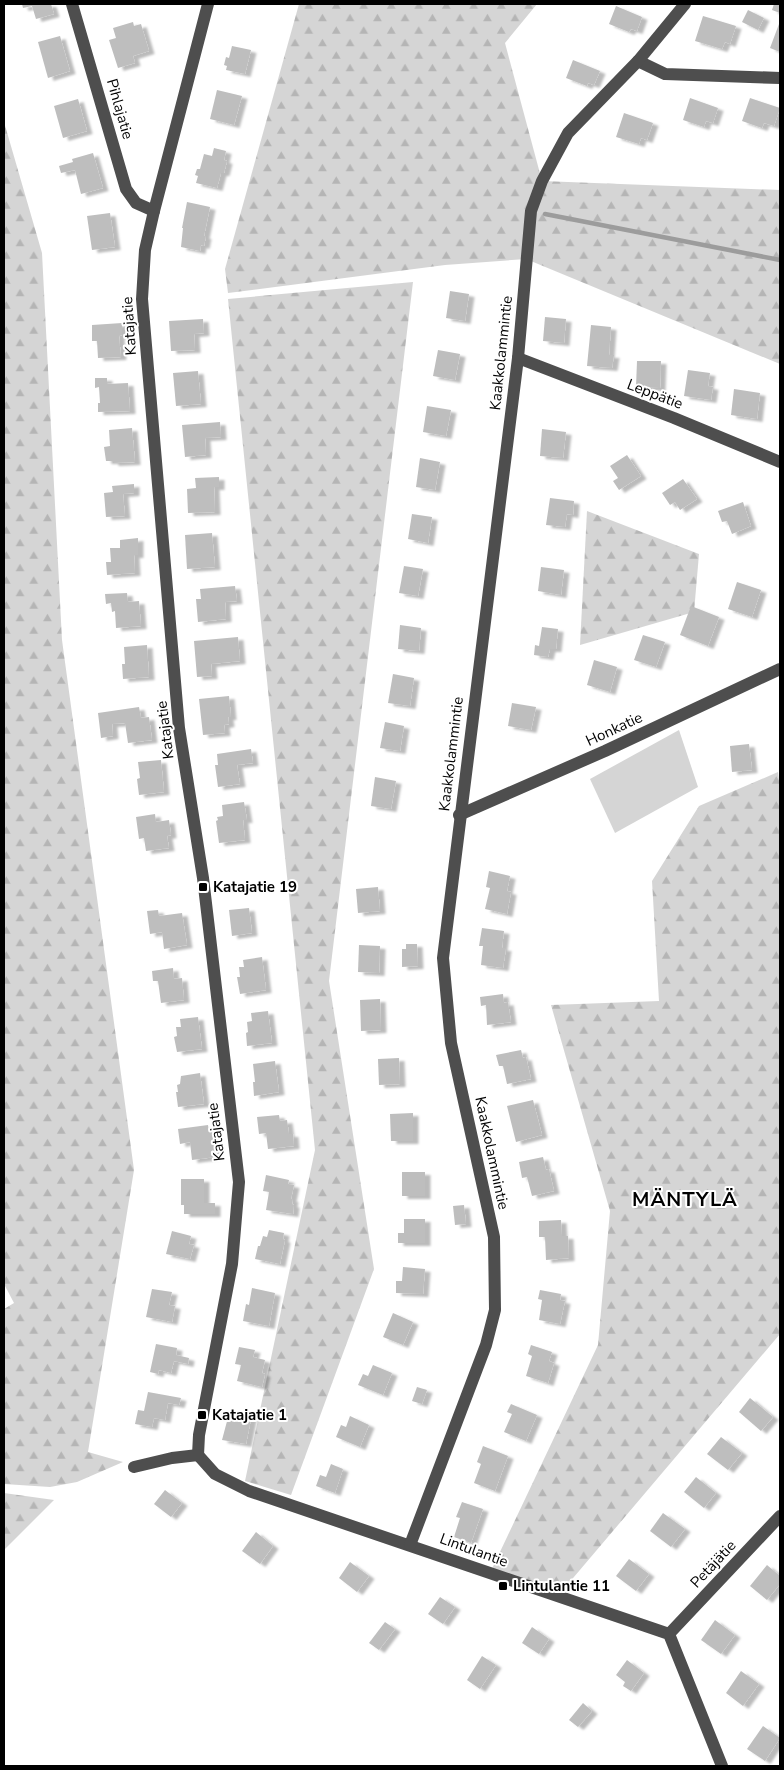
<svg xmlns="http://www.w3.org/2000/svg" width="784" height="1770" viewBox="0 0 784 1770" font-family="'Nunito Sans',sans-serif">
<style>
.forest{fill:url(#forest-firs)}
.green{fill:#d5d5d5}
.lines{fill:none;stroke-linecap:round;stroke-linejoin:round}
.stream{stroke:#9c9c9c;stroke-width:4.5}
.building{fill:#bebebe;filter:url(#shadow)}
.minor{stroke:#4e4e4e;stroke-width:12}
.poi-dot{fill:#000;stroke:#fff;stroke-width:2}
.labels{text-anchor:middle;stroke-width:4;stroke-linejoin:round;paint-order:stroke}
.street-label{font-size:15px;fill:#000;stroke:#fff}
.poi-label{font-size:15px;font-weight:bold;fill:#000;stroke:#fff;text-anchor:start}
.district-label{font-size:20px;font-weight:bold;letter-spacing:1px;fill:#000;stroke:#fff}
</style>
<defs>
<pattern id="forest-firs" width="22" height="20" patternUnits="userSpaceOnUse" patternTransform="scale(1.25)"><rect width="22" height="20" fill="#d5d5d5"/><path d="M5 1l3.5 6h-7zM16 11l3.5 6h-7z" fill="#b5b5b5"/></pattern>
<filter id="shadow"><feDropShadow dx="5.5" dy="3" stdDeviation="1" flood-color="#0004"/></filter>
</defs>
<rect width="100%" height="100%" fill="#fff"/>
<!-- forest -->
<g class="forest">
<polygon points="299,4 537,4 505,43 542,181 780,190 780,364 526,259 445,265 228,293 225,269"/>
<polygon points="4,122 42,253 62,640 134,1170 88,1452 123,1462 77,1482 50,1487 4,1484 4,1309 14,1303 4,1284"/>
<polygon points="413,282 329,981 374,1269 291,1495 245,1481 315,1150 228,299"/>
<polygon points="587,511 699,554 694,612 580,645"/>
<polygon points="778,772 780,789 780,1334 557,1597 490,1573 598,1345 610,1211 551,1005 659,1001 652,881 699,806"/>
<polygon points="4,1493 54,1500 4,1550"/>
</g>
<!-- green -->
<polygon class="green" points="679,730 698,787 615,833 590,779"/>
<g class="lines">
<!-- stream -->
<polyline class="stream" points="545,214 780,260"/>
</g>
<!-- building -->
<g class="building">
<polygon points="22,4 51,4 54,14 36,19 32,6 23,8"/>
<polygon points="774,4 780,4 780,13 772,10"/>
<polygon points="616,6 642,17 637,31 631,29 629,32 609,24"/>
<polygon points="748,10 764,18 758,30 742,22"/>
<polygon points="703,16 736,26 730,44 725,42 722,49 695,41"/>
<polygon points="133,22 134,26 141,24 149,51 133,56 135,63 118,68 109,40 116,38 113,28"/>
<polygon points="779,24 780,25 780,52 770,48"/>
<polygon points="60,36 70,71 48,78 38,42"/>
<polygon points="232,46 251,50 245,74 226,70 227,66 224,65 226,57 229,58"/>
<polygon points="573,60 600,71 594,85 588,83 587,86 566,78"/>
<polygon points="217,90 242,96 234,125 210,119"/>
<polygon points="690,98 718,108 713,123 706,121 704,127 683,120"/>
<polygon points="750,98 780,108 774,126 764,123 762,128 742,121"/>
<polygon points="78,99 87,131 63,138 54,106"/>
<polygon points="624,113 653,123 647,140 641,138 639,144 616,137"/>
<polygon points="214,148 226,151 224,160 227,161 224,173 221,173 217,188 196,183 198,176 195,175 197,169 200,169 204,154 212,156"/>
<polygon points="93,153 103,188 81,194 75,170 61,173 59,166 73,162 72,159"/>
<polygon points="187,202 210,207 204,236 206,236 204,246 201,245 200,251 181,247 183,228 182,228"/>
<polygon points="110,213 115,247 92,250 87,216"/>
<polygon points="450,291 469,294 465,321 446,318"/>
<polygon points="545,317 566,319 564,343 543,341"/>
<polygon points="203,319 204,333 194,334 195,350 171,351 169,321"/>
<polygon points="122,323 122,335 119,336 121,357 98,358 97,341 92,341 92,325"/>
<polygon points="591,325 611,327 609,355 614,355 612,368 587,366"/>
<polygon points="438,350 460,354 455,380 433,376"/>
<polygon points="637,361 661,361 660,388 636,387"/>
<polygon points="688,370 710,373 708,386 713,387 711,400 684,396"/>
<polygon points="198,371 201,404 176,406 173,373"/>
<polygon points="95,378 107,378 107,384 128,383 130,411 98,412 98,403 100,403 99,387 95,388"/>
<polygon points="734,389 760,393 757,419 731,415"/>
<polygon points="427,406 451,410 446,436 423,432"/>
<polygon points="220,422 221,437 205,438 206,455 185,457 182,425"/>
<polygon points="132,428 135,462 113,463 113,461 106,461 104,447 110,446 109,430"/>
<polygon points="542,429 566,432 563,458 540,456"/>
<polygon points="627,455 641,476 619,490 613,481 618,478 610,466"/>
<polygon points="420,458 440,462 435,490 416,487"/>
<polygon points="219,477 219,487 214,487 215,512 188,513 187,489 196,488 195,478"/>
<polygon points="683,479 697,499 680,510 675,502 670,505 662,493"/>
<polygon points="134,484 134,493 123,494 125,516 106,517 104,493 113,492 112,486"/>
<polygon points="550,498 574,501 573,515 567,514 565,527 546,525"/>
<polygon points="743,502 751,526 732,534 727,521 722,522 718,511"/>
<polygon points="412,514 432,517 428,543 408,539"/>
<polygon points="212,533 215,567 187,569 185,535"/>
<polygon points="138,538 138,555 134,555 135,573 107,575 106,562 111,562 110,548 120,548 120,540"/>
<polygon points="404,566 423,569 418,596 399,593"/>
<polygon points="541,567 564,570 561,595 538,591"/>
<polygon points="737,582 761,590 752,617 728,609"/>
<polygon points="235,586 237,601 225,602 226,619 198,622 196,599 201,599 200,589"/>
<polygon points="127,593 128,602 139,601 141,626 116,628 115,611 112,612 111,603 106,604 105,594"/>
<polygon points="691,606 719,617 708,646 680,635"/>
<polygon points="400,625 421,628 419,651 398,649"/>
<polygon points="542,627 558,629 556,649 550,649 548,657 534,655 535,645 539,646"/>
<polygon points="643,635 665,642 656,667 634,660"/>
<polygon points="238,637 240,661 211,664 212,676 197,677 194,641"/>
<polygon points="147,645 149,677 123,679 122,664 125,664 124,647"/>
<polygon points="594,660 617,667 610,692 587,685"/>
<polygon points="393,674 414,678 410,706 388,703"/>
<polygon points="229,696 231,717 228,717 229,724 224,725 225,733 203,735 199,699"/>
<polygon points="512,703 536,707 531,730 508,726"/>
<polygon points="139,707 141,718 149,717 152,740 128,743 125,723 112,724 113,736 101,738 98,713"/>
<polygon points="385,722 404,726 400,751 380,748"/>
<polygon points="749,744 752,770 732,772 730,746"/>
<polygon points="251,749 253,763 237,765 240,784 218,787 215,765 218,765 217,754"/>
<polygon points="161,760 164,792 139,795 137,779 140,778 138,762"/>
<polygon points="375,777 396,781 391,809 371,806"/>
<polygon points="244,802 247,820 243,820 245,840 219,843 216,821 218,820 217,817 223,816 222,805"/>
<polygon points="155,814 156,822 169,820 171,835 167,836 169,848 146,851 144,838 139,839 136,817"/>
<polygon points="489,871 510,876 507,891 511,892 507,914 485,909 490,888 486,887"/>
<polygon points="378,887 380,911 358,913 356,889"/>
<polygon points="249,908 252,933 232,936 229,910"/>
<polygon points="158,910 159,916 182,913 187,945 164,949 162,932 150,934 147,911"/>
<polygon points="482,928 504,931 502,948 506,948 503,968 481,965 483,946 479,946"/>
<polygon points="406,944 417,944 418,966 402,967 402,949 406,949"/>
<polygon points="359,945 380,946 379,973 358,972"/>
<polygon points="262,957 266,990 240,994 237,977 240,977 239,967 244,967 243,960"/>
<polygon points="173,968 174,979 182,978 184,1000 161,1003 158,981 153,981 152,971"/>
<polygon points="503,994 504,1003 508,1002 511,1022 487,1025 486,1005 481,1006 480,997"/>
<polygon points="380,999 381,1030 361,1031 360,1000"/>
<polygon points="268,1011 272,1043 247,1046 246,1033 248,1032 247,1022 252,1021 251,1013"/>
<polygon points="198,1017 202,1049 177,1052 174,1037 177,1036 176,1027 181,1027 180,1019"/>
<polygon points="521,1050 523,1058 526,1057 531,1079 507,1084 503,1066 499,1066 496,1055"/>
<polygon points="399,1058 400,1084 379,1085 378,1059"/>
<polygon points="275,1061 279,1092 254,1096 253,1082 255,1082 253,1064"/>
<polygon points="200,1073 204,1104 178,1107 176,1092 178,1092 177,1085 180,1084 181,1076"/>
<polygon points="533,1100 542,1135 516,1142 507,1106"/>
<polygon points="413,1113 413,1141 391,1141 390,1114"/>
<polygon points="279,1115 280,1121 287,1120 289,1134 293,1134 294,1146 268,1149 266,1133 259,1134 257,1117"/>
<polygon points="208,1125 209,1132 212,1132 215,1157 192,1160 190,1142 180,1144 178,1129"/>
<polygon points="543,1157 546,1170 549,1169 554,1191 532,1196 527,1177 522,1178 519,1162"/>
<rect x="402" y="1172" width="23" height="24"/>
<polygon points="266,1175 289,1180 288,1184 294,1185 291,1199 293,1199 292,1204 294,1205 293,1214 266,1210 269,1192 263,1191"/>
<polygon points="181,1179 204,1179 204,1203 215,1203 215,1214 184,1214 184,1205 181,1205"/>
<polygon points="464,1205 466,1224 455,1225 453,1206"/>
<polygon points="404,1219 425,1219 425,1243 398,1243 398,1233 404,1233"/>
<polygon points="561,1220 562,1236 568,1236 569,1258 546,1260 545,1237 539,1237 539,1221"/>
<polygon points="269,1230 284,1233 283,1239 285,1240 280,1264 255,1259 258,1246 260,1246 263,1236 267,1237"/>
<polygon points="172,1231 191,1236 189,1244 194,1245 190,1259 166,1254"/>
<polygon points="403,1267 425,1269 423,1294 396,1293 396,1281 402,1281"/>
<polygon points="252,1288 275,1293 269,1326 243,1321 246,1304 249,1305"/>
<polygon points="152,1289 172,1292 169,1305 175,1306 172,1322 146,1317"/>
<polygon points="540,1290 561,1294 560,1300 565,1301 560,1324 539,1320 542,1300 538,1299"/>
<polygon points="393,1313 413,1322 403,1345 383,1337"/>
<polygon points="156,1344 177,1348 176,1355 189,1358 188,1364 174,1361 171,1373 159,1370 158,1374 150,1372"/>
<polygon points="531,1345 552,1352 549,1361 554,1363 548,1383 526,1376 532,1356 528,1354"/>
<polygon points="239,1347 255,1350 253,1357 265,1360 262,1373 265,1374 262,1387 237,1381 241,1365 235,1364"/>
<polygon points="373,1365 392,1373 383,1395 358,1385 363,1374 368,1376"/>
<polygon points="417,1387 427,1390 422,1404 412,1401"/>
<polygon points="148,1392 181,1398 179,1405 168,1403 165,1420 154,1418 152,1427 135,1424 138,1410 144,1411"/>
<polygon points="750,1398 773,1417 761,1431 739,1412"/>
<polygon points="511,1404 537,1415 526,1441 504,1432 512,1414 507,1412"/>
<polygon points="230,1410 252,1414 246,1444 222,1440"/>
<polygon points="350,1416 369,1425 360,1447 336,1437 341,1425 346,1427"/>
<polygon points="721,1437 742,1453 728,1470 707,1454"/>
<polygon points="483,1446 508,1456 495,1491 474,1483 481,1464 477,1462"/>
<polygon points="331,1464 343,1469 335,1493 316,1486 320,1475 326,1477"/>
<polygon points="696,1477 716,1493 704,1508 684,1492"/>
<polygon points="165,1490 182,1503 171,1517 154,1504"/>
<polygon points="462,1502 483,1509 471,1543 454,1537 460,1518 456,1517"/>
<polygon points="663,1513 685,1529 671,1547 650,1531"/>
<polygon points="256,1532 273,1546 260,1564 242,1551"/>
<polygon points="629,1559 649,1574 636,1591 616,1576"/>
<polygon points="350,1562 369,1576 357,1592 339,1578"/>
<polygon points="767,1565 780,1576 780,1584 767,1600 750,1586"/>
<polygon points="440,1597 455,1607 443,1624 428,1614"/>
<polygon points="715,1620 735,1635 721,1654 701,1640"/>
<polygon points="385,1622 395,1629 379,1650 369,1643"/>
<polygon points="532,1627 549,1639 539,1654 522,1643"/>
<polygon points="482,1656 496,1665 480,1689 467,1680"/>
<polygon points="627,1660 644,1673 631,1691 623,1686 625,1682 616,1675"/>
<polygon points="741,1671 759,1684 743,1706 726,1693"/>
<polygon points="583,1703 592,1711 578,1727 569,1720"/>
<polygon points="763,1726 780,1738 765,1761 747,1749"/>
</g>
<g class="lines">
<!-- minor -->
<g class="minor">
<polyline points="72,4 126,189 136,203 154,211"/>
<polyline points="638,61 665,74 780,78"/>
<polyline points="518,358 674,418 780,462"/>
<polyline points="459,815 605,751 780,669"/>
<polyline points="198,1455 199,1435 232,1264 239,1182 203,878 179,728 142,299 145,250 154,211 208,4"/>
<polyline points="198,1455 215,1474 249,1491 669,1634 722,1766"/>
<polyline points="134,1467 172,1458 198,1455"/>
<polyline points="410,1545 486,1345 495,1310 494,1237 451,1043 443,958 518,358 531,211 542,181 568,133 638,61 685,4"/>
<polyline points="669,1634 780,1516"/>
</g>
</g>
<!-- markers -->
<g class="poi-dot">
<rect x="198" y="882" width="10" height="10" rx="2.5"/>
<rect x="197" y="1410" width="10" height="10" rx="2.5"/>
<rect x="498" y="1581" width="10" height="10" rx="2.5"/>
</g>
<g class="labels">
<!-- street labels -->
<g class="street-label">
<text transform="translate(120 109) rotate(74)" y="5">Pihlajatie</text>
<text transform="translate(129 326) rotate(-94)" y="5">Katajatie</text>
<text transform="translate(501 353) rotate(-84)" y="5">Kaakkolammintie</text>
<text transform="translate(655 394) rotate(21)" y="5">Leppätie</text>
<text transform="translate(614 729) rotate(-25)" y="5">Honkatie</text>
<text transform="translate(165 730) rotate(-97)" y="5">Katajatie</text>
<text transform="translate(451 754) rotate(-83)" y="5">Kaakkolammintie</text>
<text transform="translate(216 1132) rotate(-97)" y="5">Katajatie</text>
<text transform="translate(492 1153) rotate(78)" y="5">Kaakkolammintie</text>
<text transform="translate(474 1550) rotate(20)" y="5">Lintulantie</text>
<text transform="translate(713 1564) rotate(-47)" y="5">Petäjätie</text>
</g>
<!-- poi labels -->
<g class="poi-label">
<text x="213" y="892">Katajatie 19</text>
<text x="212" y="1420">Katajatie 1</text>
<text x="513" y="1591">Lintulantie 11</text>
</g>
<!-- district labels -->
<g class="district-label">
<text x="685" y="1206">MÄNTYLÄ</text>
</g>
</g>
<!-- border -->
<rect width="784" height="1770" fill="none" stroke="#000000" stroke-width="10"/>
</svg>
